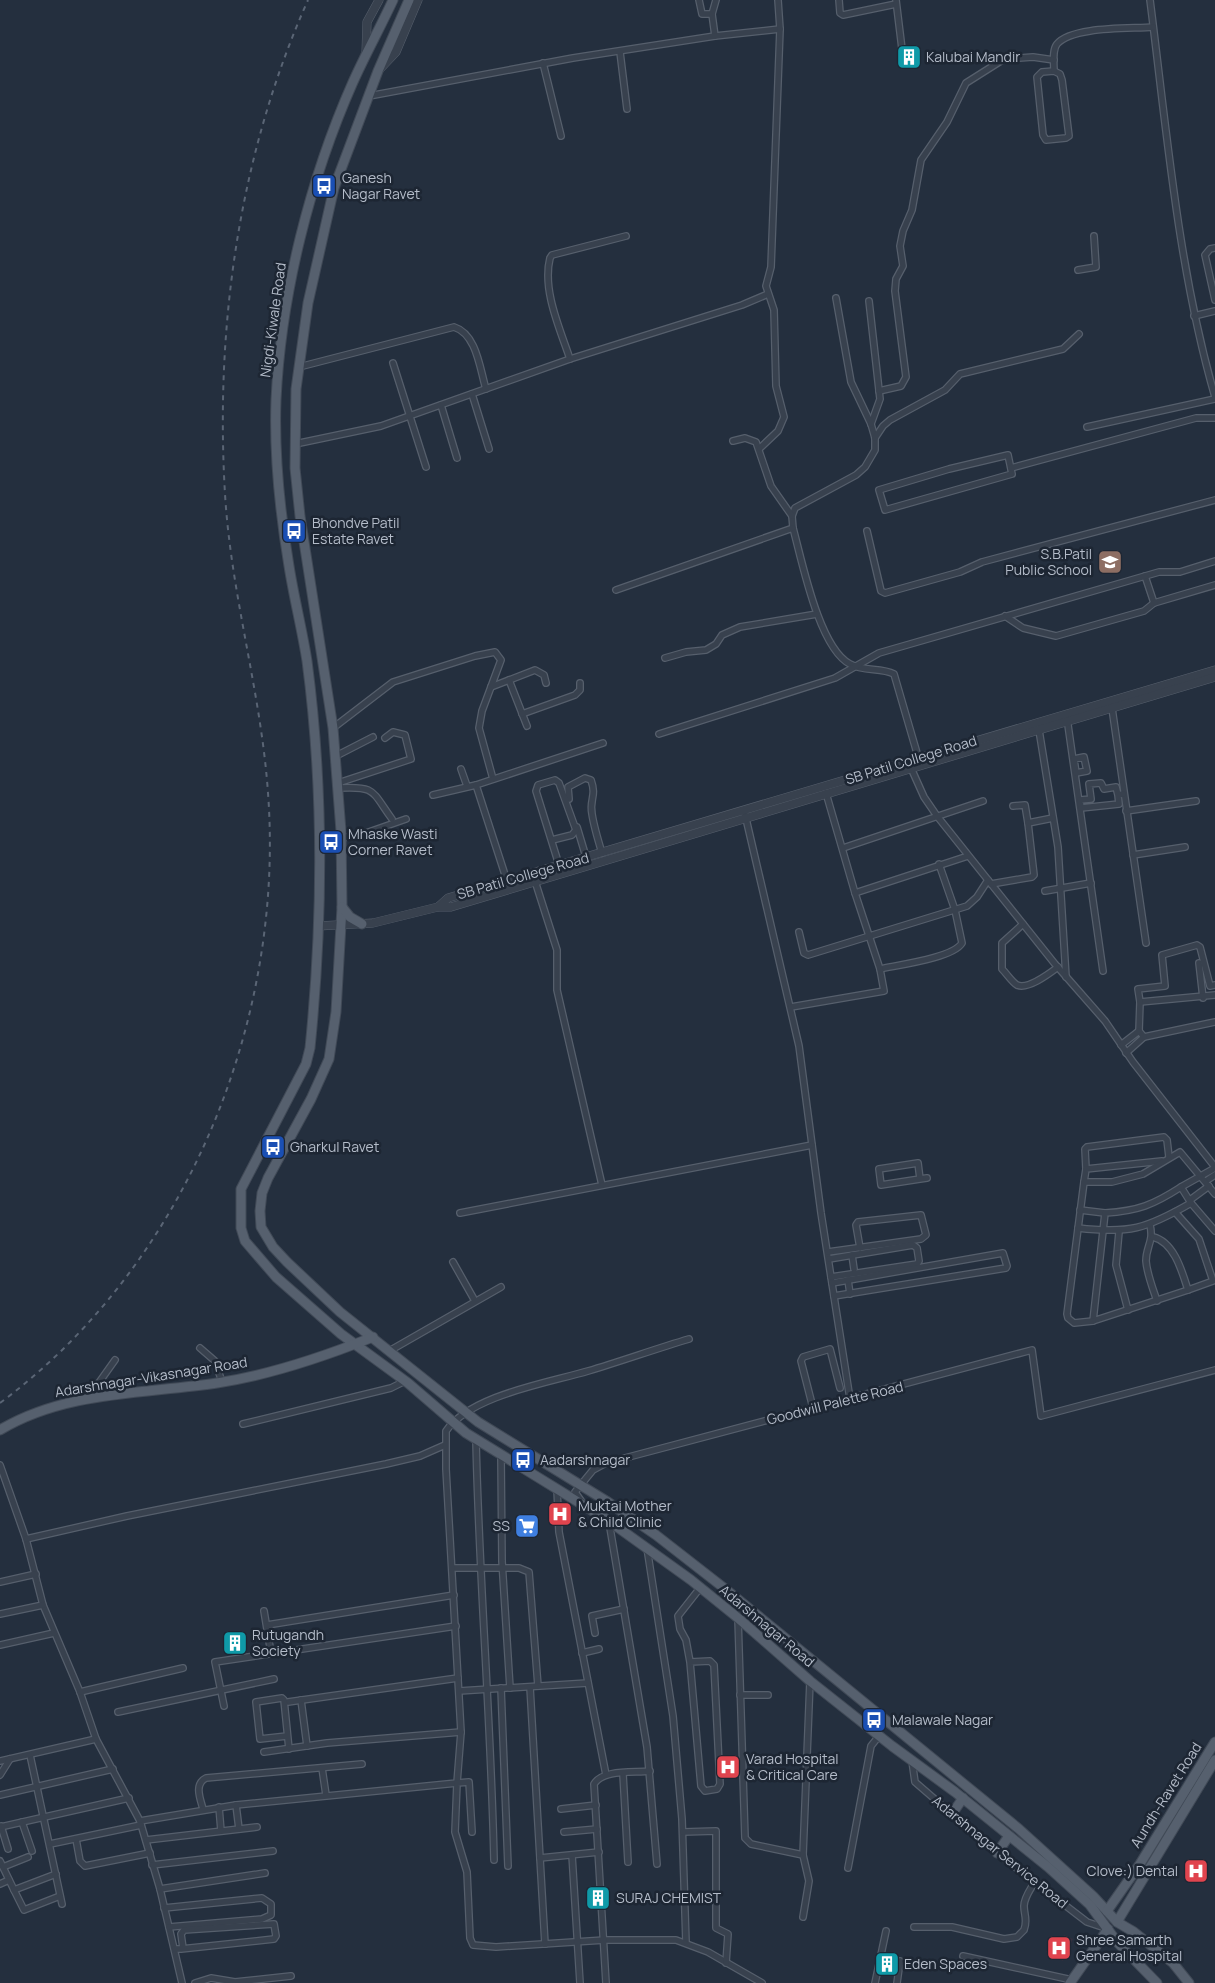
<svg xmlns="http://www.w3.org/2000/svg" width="1215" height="1983" viewBox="0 0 1215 1983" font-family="Manrope,sans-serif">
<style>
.medical{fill:#32303f}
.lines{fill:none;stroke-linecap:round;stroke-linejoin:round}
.minor-casing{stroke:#565f6c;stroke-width:8}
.tertiary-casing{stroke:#565f6c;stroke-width:9}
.primary-casing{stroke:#414a57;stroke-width:11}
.minor{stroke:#38414e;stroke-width:5.5}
.tertiary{stroke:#38414e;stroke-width:8}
.primary{stroke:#56606e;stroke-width:9}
.rail{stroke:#5a6575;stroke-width:2;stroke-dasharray:5 5;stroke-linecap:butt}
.labels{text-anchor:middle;stroke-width:5;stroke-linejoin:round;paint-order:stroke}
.poi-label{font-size:14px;fill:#b4bcc9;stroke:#1d2633;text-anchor:start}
.street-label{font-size:14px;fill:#b4bcc9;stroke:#1d2633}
</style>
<rect width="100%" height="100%" fill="#242f3e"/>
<!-- medical -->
<polygon class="medical" points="1064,1935 1073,1939 1063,1961 1046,1952 1052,1940 1059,1943"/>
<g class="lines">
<defs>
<g id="minor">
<polyline points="699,0 702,14 712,14"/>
<polyline points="839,0 840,13 843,15 896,4"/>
<polyline points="896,0 902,49"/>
<path d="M1150,0C1167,133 1178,268 1215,397"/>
<polyline points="715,36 712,14 716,0"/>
<polyline points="620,52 627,109"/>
<polyline points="543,63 561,136"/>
<polygon points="1054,71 1060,74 1062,80 1069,136 1066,138 1046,140 1043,135 1037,77 1042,72"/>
<path d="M1054,71C1054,64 1052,50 1057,44C1072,26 1131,29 1153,27"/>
<polyline points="369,96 573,58 715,36 780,29"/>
<polyline points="1215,248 1210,249 1205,255 1215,300"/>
<polyline points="1078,270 1096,267 1094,236"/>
<path d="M836,298L851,382L871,424L875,438V450L865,467L856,475L795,508L792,516L793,528C802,561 819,648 850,664C864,672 881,667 894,674L919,760"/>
<polyline points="869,301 880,399 871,424"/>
<polyline points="1194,316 1215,311"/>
<path d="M570,359C560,329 542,290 550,258L552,255L626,236"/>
<polyline points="393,363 426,467"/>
<path d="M299,367L454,327C477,334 480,370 486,389"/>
<polyline points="879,391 901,386 906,377 895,291 896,279 903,266 900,246 903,231 912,210 921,160 947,122 966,83 1004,59 1033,57 1054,60"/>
<polyline points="472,394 489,449"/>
<polyline points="441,405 457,458"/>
<polyline points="1087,427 1215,399"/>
<polyline points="875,438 883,426 890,420 945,390 960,374 1063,349 1079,334"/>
<polyline points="733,441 745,438 756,442 771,486 792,516"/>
<polyline points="295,444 381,426 570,359 742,305 768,294"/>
<polyline points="760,448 778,431 784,417 776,386 774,310 766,286 771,267 780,29 778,0"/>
<polygon points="1008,455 1012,474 885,510 879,490 949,469"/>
<polyline points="1011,468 1196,418 1215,418"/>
<polyline points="867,531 881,591 885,593 960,572 982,562 1215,500"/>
<polyline points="1145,576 1154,603"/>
<polyline points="616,590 793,528"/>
<polyline points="1005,616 1023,628 1056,636 1144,611 1154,603 1215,585"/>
<polyline points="665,658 686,652 706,650 716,644 722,635 740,627 817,614"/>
<polyline points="509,680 527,726"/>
<polyline points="491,687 535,670 544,675 546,683"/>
<polyline points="1112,708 1146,943"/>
<polyline points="522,714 575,695 580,690 580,683"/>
<polyline points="1067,718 1103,971"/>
<polyline points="333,728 393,682 475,656 495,652 501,660 482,711 479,728 493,779"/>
<polyline points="1039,730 1058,847 1066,977"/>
<polyline points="659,734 835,678 879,653 1159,572 1180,572 1215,561"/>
<polyline points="336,756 373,737"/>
<polygon points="1084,757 1087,771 1076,773 1074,759"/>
<polyline points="911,768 924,797 937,816 1055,964 1105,1021 1133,1062 1215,1167"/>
<polyline points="461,769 467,786"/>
<polyline points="338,783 411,759 405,735 393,732 385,738"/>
<path d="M338,788C376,786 371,790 392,819"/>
<polyline points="433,795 476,785"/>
<polyline points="1118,795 1119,804 1081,808 1080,800 1091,799 1089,784 1101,783 1104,789 1116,787 1118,795 1123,794"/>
<path d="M569,799L568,787L585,778L591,780C597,797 589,799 592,814C594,827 598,840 602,853"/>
<polyline points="1013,806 1025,805 1028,823 1053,818"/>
<polyline points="744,810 799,1046 821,1213 850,1399"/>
<polyline points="1126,811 1196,801"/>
<polyline points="577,827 586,857"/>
<polyline points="342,838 363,834 406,819"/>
<polyline points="552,840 572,835 576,830 559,783 555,780 538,785 536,791 559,865"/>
<polyline points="843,848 983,801"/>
<polyline points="1133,855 1185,847"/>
<polyline points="507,881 476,785 603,743"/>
<polyline points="535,881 557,950 557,990 602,1185"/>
<polyline points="991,884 1032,877 1034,875 1028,823"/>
<polyline points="1045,891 1091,883"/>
<polyline points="855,893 968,856"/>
<path d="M1023,924L1002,943V969C1007,974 1012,982 1017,985C1028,990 1050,973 1058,967"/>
<polyline points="799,932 804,953 808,955 967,906 977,897 988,880"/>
<polyline points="1199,963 1203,998"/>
<path d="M880,969C898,965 953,958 962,943L955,910L939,864"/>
<polyline points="1140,1002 1215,995"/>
<polyline points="791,1007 884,991 880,969 855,893 826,793"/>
<polyline points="1139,1031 1140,1002 1138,989 1165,986 1162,955 1197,945 1200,947 1210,986 1215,985"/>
<polyline points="1144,1037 1215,1022"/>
<polyline points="1121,1045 1139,1031 1144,1037 1126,1053"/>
<polyline points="1086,1169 1085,1149 1087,1147 1164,1137 1167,1140 1169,1157"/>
<polyline points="920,1179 918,1163 879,1169 881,1185 920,1179 927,1178"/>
<polyline points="1206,1181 1215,1175"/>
<polyline points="1084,1182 1086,1169 1162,1161"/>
<polyline points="1190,1200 1209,1186"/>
<polyline points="1191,1203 1215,1231"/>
<polyline points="1080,1210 1105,1213"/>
<polyline points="1175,1212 1199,1239 1213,1281 1188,1290"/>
<polyline points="460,1213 812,1145"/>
<path d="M1150,1225C1154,1242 1146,1246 1146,1261C1147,1274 1153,1289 1157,1301"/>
<path d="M1078,1228C1129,1234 1146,1229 1191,1203L1181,1187L1215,1168"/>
<polyline points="1119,1232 1116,1265 1128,1310"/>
<path d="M1153,1237C1174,1242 1182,1271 1188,1290L1093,1321L1105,1213C1138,1211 1153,1205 1181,1187"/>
<polyline points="828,1252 921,1239 926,1235 921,1215 858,1222 856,1225 860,1248"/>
<polyline points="852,1255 854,1269"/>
<polyline points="829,1259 913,1245 917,1248 919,1261 917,1264 831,1277"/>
<polyline points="453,1262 475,1301"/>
<polyline points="848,1280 850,1294"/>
<polyline points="832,1283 1003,1253 1007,1266 1006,1268 834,1296"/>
<polyline points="1093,1321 1074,1323 1068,1318 1067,1314 1084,1182 1112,1182 1143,1174 1180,1152 1215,1194"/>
<polyline points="200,1348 215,1361 222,1382"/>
<polyline points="391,1350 501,1287"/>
<polyline points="88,1398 115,1360"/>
<polyline points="813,1408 801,1361 803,1357 830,1349 840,1388"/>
<polyline points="243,1424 391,1388 405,1381"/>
<path d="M476,1440C479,1580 491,1720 494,1860"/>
<polyline points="501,1456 502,1561 510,1688"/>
<polyline points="0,1465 26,1539 43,1605 80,1692 96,1739 140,1821 160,1889 182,1983"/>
<polyline points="557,1489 559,1532 606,1775"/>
<polyline points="582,1502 575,1492 593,1470 606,1463 1032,1350 1041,1416 1215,1370"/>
<polyline points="609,1522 647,1747 657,1864"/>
<polyline points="26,1539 127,1516 386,1464 420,1456 445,1445"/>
<polyline points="647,1548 673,1716 682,1819 686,1943"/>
<polyline points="453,1568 519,1568 529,1572 538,1686"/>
<polyline points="0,1582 36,1574"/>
<polyline points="746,1606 738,1618 745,1838 751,1844 803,1855"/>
<polyline points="264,1611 271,1653"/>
<polyline points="0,1614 43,1605"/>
<polyline points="267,1625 454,1595"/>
<polyline points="595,1633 592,1616 624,1609"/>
<polyline points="0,1645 54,1633"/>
<polyline points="582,1653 599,1649"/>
<polyline points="690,1662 701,1786 705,1791 717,1789 720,1784 714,1665 710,1661 690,1662 686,1640 680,1629 678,1616 700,1588"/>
<polyline points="530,1687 545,1944"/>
<polyline points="501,1688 508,1866"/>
<polyline points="459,1691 588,1683"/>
<polyline points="80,1692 183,1668"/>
<polyline points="740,1695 768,1695"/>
<polyline points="301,1700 307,1746"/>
<polyline points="288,1702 458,1678"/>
<polyline points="224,1706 215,1662 456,1626"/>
<polyline points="118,1712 274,1679"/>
<polyline points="287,1736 260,1739 256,1702 282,1698 284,1700 289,1749"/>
<polyline points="264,1752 327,1743 461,1732"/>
<polyline points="30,1755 62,1904"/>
<polyline points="0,1761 96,1739"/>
<polyline points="912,1761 915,1782 997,1853 1087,1922 1108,1929"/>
<polyline points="322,1768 326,1795"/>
<polyline points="623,1774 628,1862"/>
<polyline points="0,1775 10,1759"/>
<polyline points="0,1795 113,1769"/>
<polyline points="236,1805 239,1829"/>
<polyline points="219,1807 221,1831"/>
<path d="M203,1809C200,1798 194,1784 206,1778L362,1764"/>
<polyline points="561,1809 596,1805"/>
<path d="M140,1821L236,1805L457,1783L461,1732L446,1469V1431C471,1395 548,1383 588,1371C622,1361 655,1349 689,1339"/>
<polyline points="22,1822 32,1851"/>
<polyline points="1,1826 8,1849"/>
<polyline points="0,1827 129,1798"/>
<polyline points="472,1832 469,1782 457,1783 455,1832 467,1872 470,1938 473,1945 496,1947 605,1940 676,1940 708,1952 762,1983"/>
<polyline points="564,1832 597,1829"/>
<polyline points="683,1832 716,1831 716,1928 728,1934 726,1963"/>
<polyline points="76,1839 80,1861 85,1866 150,1853"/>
<polyline points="146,1840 257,1827"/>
<polyline points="50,1844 141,1825"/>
<polyline points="572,1855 580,1983"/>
<polyline points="540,1858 599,1852"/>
<polyline points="0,1861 14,1890 56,1874"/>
<polyline points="152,1865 273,1851"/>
<polyline points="3,1867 28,1857"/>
<polyline points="848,1868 871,1746 879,1736"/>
<polyline points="0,1884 9,1880"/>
<polyline points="160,1889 265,1873"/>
<polyline points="14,1890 24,1910 60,1896"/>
<polyline points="164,1908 262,1898 271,1904 271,1915 262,1919 169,1927"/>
<polyline points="803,1917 809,1881 803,1855 810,1681"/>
<path d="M914,1927H952L1004,1939L1017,1937L1024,1930C1028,1920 1024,1915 1024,1906C1024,1898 1030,1890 1034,1883"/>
<polyline points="175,1949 181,1949 274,1939 276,1936 274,1924 184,1930 181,1934 183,1948"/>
<polyline points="963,1956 1072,1980"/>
<polyline points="195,1983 211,1978 235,1982 291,1976"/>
<path d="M606,1983L594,1784C603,1769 634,1773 650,1771"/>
<polyline points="875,1983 886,1931"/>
<polyline points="897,1983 900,1961"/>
</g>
<g id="tertiary">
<polyline points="366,53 367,22 379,0"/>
<polyline points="380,69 396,52 418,0"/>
<polyline points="438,907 448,898 1215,670"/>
<polyline points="318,926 373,923 438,907 451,907 1215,677"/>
</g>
<g id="primary">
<path d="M393,0C380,28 365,55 353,82C310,179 281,294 276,400C274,455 280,512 289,566C294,598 302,629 307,661C324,790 323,919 310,1048L306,1064L241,1189V1228L245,1241L276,1277L341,1334L408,1383L466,1433L609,1521L691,1580L738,1618L810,1681L892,1746L955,1792L1048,1867L1090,1905L1117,1942L1157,1983"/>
<polyline points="409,0 378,71 334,188 308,303 296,389 295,468 300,516 333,728 341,831 342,907 336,1012 329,1059 311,1099 268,1178 262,1193 260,1211 261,1227 273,1247 287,1262 340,1312 478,1422 608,1502 656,1535 724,1588 1019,1829 1093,1896 1117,1922 1134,1932 1173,1963 1189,1983"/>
<polyline points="342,907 350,917 362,924"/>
<path d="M0,1430C65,1391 143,1394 217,1383C270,1375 323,1357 373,1337"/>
<polyline points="952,1814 963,1798"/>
<polyline points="997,1853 1009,1836"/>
<polyline points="1107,1911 1140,1864 1215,1742"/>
<polyline points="1117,1922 1215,1760"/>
<polyline points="1070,1983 1108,1929"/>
</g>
</defs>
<!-- minor casing -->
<use href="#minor" class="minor-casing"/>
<!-- tertiary casing -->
<use href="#tertiary" class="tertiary-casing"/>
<!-- primary casing -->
<use href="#primary" class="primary-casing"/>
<!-- minor -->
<use href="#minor" class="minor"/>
<!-- tertiary -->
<use href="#tertiary" class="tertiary"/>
<!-- primary -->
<use href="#primary" class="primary"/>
<!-- rail -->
<path class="rail" d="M0,1403C186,1265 285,1021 268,793C261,692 231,595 225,494C215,326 239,154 308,0"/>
</g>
<!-- icons -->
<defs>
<symbol id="building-square" viewBox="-11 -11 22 22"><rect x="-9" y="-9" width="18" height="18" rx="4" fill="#0f9aa8" stroke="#1d2633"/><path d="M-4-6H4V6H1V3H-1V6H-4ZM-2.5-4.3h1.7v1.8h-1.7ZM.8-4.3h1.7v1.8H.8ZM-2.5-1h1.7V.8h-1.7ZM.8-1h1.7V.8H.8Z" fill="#fff"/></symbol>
<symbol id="bus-square" viewBox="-11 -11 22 22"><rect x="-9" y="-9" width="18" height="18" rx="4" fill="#1a4fb4" stroke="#1d2633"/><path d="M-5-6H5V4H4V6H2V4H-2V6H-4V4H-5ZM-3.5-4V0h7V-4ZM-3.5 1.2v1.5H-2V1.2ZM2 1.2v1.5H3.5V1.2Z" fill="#fff"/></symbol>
<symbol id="school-square" viewBox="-11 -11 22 22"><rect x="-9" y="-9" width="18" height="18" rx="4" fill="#8d6e63" stroke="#1d2633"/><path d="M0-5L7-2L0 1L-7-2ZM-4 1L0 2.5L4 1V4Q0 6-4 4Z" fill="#fff"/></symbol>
<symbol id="hospital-square" viewBox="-11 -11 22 22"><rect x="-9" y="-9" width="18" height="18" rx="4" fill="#e0444e" stroke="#1d2633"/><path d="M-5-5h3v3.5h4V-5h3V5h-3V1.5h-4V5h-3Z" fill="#fff"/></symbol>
<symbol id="supermarket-square" viewBox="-11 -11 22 22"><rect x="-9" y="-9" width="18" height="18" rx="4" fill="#3f7fe0" stroke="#1d2633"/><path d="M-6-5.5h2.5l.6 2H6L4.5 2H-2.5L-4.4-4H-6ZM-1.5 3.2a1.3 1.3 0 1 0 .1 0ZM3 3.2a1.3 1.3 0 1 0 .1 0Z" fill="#fff"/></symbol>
</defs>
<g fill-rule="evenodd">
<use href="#building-square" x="895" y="43" width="28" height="28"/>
<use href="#bus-square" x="310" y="172" width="28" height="28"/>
<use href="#bus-square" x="280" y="517" width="28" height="28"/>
<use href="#school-square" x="1096" y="548" width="28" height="28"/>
<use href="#bus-square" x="317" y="828" width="28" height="28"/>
<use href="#bus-square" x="259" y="1133" width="28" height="28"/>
<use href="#bus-square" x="509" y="1446" width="28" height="28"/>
<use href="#hospital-square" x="546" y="1500" width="28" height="28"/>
<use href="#supermarket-square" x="513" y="1512" width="28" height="28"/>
<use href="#building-square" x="221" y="1629" width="28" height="28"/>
<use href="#bus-square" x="860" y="1706" width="28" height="28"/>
<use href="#hospital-square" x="714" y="1753" width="28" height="28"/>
<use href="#hospital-square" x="1182" y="1857" width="28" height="28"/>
<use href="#building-square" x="584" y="1884" width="28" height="28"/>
<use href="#hospital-square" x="1045" y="1934" width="28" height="28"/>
<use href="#building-square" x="873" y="1950" width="28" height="28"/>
</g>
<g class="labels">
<!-- poi labels -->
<g class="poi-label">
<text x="926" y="62">Kalubai Mandir</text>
<text x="342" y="183">Ganesh<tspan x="342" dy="16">Nagar Ravet</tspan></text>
<text x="312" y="528">Bhondve Patil<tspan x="312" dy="16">Estate Ravet</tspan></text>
<text x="1092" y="559" text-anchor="end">S.B.Patil<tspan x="1092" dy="16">Public School</tspan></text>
<text x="348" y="839">Mhaske Wasti<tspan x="348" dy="16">Corner Ravet</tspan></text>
<text x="290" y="1152">Gharkul Ravet</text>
<text x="540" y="1465">Aadarshnagar</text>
<text x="578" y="1511">Muktai Mother<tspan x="578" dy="16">&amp; Child Clinic</tspan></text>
<text x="510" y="1531" text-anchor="end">SS</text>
<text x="252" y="1640">Rutugandh<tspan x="252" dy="16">Society</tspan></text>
<text x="892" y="1725">Malawale Nagar</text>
<text x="746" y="1764">Varad Hospital<tspan x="746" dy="16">&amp; Critical Care</tspan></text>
<text x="1178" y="1876" text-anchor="end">Clove:) Dental</text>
<text x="616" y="1903">SURAJ CHEMIST</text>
<text x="1076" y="1945">Shree Samarth<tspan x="1076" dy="16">General Hospital</tspan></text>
<text x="904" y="1969">Eden Spaces</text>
</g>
<!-- street labels -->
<g class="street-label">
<text transform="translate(273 320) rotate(-82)" y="5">Nigdi-Kiwale Road</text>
<text transform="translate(911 760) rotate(-17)" y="5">SB Patil College Road</text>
<text transform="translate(523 876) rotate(-16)" y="5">SB Patil College Road</text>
<text transform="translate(151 1377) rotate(-9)" y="5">Adarshnagar-Vikasnagar Road</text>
<text transform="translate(835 1403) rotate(-14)" y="5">Goodwill Palette Road</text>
<text transform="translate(767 1626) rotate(40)" y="5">Adarshnagar Road</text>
<text transform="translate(1166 1795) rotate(-58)" y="5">Aundh-Ravet Road</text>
<text transform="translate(1000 1852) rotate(39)" y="5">Adarshnagar Service Road</text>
</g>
</g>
</svg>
